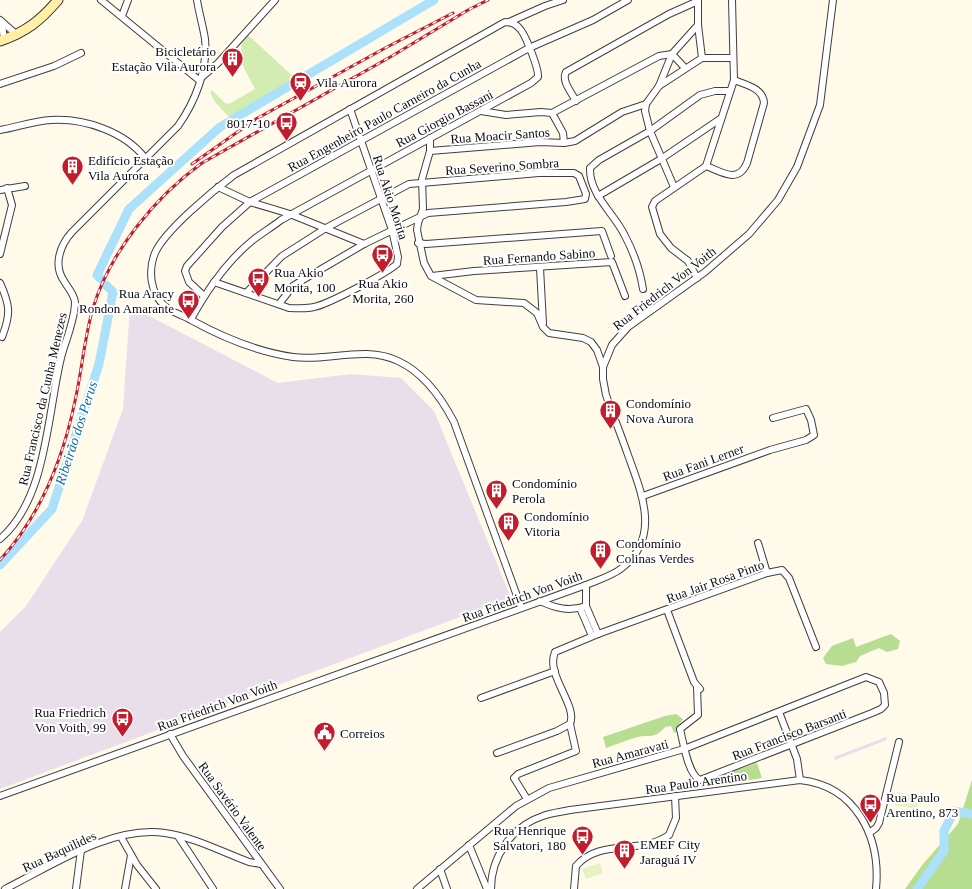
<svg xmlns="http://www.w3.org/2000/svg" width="972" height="889" viewBox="0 0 972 889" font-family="'Times New Roman',serif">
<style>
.industrial{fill:#e9dfeb}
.green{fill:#d3ecb1}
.forest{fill:#b7dd90}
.pitch{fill:#e5f2c4}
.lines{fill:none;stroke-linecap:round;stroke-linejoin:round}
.river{stroke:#abe1fa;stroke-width:9}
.street-casing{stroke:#3f3f3f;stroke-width:8}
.secondary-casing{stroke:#2e2e2e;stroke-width:11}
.street{stroke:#fff;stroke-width:6}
.secondary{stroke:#fff0a5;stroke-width:9}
.rail-casing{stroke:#c41b2d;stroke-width:3}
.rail{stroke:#fff;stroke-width:1.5;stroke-dasharray:4.5;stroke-linecap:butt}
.labels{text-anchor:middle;stroke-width:4;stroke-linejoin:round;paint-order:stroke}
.poi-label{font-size:13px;fill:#0c0c0c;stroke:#fff;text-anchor:start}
.street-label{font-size:13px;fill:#0c0c0c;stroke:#fff}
.water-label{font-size:14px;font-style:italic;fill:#0d6ca5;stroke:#fff}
</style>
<rect width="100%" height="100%" fill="#fffaea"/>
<!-- industrial -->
<g class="industrial">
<polygon points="130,306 278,383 351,374 401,378 434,411 511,598 0,789 0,632 26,606 82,521 123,409"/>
<polygon points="886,737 887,740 835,760 834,757"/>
</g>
<!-- green -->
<polygon class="green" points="247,34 297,80 231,116 228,116 215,102 210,92 212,90 225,103 229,104 255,89 242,64 241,41"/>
<!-- forest -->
<g class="forest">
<polygon points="891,634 900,641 898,649 887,652 879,648 860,656 856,662 842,666 826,664 823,658 832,646 853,638 856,647"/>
<path d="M676,714L683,719L677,727V732L674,733L671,726L665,727C653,741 648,733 634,738C624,741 615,745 606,748L603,737L665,716Z"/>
<polygon points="757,763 762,778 731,783 724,780 725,774"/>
<polygon points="972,780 972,889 905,889 923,864 958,824"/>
</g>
<!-- pitch -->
<g class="pitch">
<polygon points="897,792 919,796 917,809 894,805"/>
<polygon points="600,863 603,873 586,879 582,869"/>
</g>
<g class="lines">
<!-- river -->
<g class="river">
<polyline points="101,279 97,275 129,209 220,127 434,0"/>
<polyline points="0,565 52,509 99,364 113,292 106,285"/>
<polyline points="917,889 944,851 944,831 954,811 972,814"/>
</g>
<defs>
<g id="street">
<polyline points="101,0 200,81"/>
<polyline points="698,0 698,25 702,58"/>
<polyline points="122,16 128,0"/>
<polyline points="0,20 17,35"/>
<polyline points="509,22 545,6 563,0"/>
<polyline points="2,23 4,40"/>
<polyline points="202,77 218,63 275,0"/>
<polyline points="0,84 54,66 81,53"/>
<polyline points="659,86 702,58 733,58"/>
<path d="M576,101C572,93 561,81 566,72L669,14L698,1"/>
<polyline points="552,113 659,56 672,54 685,68"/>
<path d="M0,130C17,127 34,121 51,120C85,118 125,132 145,158"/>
<polyline points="430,138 430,151 422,179 423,209 418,223 417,230 424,263 431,276 476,300 524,303 537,313 543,327 549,333 583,338 591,342 597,350 603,367"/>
<polyline points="564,143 575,141 622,112 646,104"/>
<polyline points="430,151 540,142 564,143 563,133 552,113 541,112 506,115 481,111"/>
<path d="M706,166C722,172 738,184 747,163L764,103C763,88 746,85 734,80"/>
<polyline points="218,187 250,202 290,214 364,244"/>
<polyline points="674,187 650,131 645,111 646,104 659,86 672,54 698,25"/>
<polyline points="0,190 25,186"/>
<polyline points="598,196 661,159 720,119"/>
<polyline points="418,243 426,244 602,231 611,256"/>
<polyline points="0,254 12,205 7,188"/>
<polyline points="540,268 543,323"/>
<polyline points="432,276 474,271 612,262 625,296"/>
<polyline points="697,278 688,261 671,248 660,234 652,207 655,201 706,166 734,80 732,0"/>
<path d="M214,282L289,308C298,308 306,309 314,307C329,304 385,274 397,264L398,257L392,230L350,109"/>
<path d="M0,283C10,305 11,314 2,337"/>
<path d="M643,289C640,270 634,253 625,236C615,214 589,195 590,168L599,160L650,131L700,95L715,91H729"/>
<polyline points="246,293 282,256 326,228 409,184 539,173 574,173 579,176 586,194 585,199 566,202 428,213 364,244 301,281 293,286 279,304"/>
<polyline points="204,296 189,282 185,271 187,266 222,227 250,202 529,48 593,20 628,0"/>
<path d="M191,319C207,290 227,261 253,240C262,233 272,227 281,220L531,83L538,77C539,69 525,33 519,28C516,24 510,22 505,22L234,175C214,190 165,230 155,253C148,270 150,294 165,306C172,313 183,315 191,320C222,337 258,352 293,357C327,362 365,345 398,361C424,373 441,397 454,422L521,607"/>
<polyline points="643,496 770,450 806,440 814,435 811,420 806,409 773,418"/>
<path d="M0,539C47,499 47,415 61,358C65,341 75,321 75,302C74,294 68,288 64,281C53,265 60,245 72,232L178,126C195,102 208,70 205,39C203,26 199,13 197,0"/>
<polyline points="758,543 767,573"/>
<polyline points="586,585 586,606 598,634"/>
<path d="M540,601C555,608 569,612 586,606"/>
<polyline points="580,608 592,636"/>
<polyline points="667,610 694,682 700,689"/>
<polyline points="481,698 555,671"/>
<polyline points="779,712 797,759 800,780"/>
<polyline points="170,734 183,756 280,889"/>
<path d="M497,753L557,731L570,724C578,705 545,675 555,652L598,634L767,573L782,570L789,578L816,647"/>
<path d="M0,796L586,585C598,580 612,576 622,568C661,537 642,494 628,455C621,435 613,415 606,395L603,379V367L612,345L628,327L705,272L749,234L778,200L797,167L820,105L833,0"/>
<polyline points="527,799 514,778 518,774 576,751 570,724"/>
<polyline points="869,833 876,828 879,823 899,742"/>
<polyline points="178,836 213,889"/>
<polyline points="121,837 137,865 156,889"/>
<polyline points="469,845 487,889"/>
<polyline points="440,869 447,889"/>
<path d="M5,889C51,866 112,825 165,833C194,837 222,852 249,862L261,864"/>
<polyline points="76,889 81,850"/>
<polyline points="125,889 131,855"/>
<path d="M417,889L516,806L549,788L684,749L866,677L879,682L884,693L885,705L881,709L872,713L700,780C688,775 683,741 680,729L698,715L697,687"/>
<path d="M491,889C491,857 512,826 543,816C551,813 561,812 570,810L800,780C856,786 881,837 876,889"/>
<path d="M574,889L576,866C600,838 641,855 669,835L676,818L675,796"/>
</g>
<path id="secondary" d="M0,41C26,32 40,21 58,0"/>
</defs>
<!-- street casing -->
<use href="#street" class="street-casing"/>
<!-- secondary casing -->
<use href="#secondary" class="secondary-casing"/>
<!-- street -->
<use href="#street" class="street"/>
<!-- secondary -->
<use href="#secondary" class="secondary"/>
<defs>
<g id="rail">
<polyline points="192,164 256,119 387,47 453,13"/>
<path d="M0,560C41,515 63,459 75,401C82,370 84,339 93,308C110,252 155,197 202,163L392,56L468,10L488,0"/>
</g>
</defs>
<!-- rail casing -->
<use href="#rail" class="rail-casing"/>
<!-- rail -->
<use href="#rail" class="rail"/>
</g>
<!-- icons -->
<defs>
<symbol id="building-pin" viewBox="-11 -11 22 30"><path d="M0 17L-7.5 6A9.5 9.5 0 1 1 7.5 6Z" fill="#c41b2d" stroke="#fff"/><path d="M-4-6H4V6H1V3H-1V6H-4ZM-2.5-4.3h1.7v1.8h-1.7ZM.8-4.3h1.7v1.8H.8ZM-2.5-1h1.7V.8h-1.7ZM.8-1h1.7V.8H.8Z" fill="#fff"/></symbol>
<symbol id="station-pin" viewBox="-11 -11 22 30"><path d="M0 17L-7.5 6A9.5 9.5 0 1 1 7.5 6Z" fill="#c41b2d" stroke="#fff"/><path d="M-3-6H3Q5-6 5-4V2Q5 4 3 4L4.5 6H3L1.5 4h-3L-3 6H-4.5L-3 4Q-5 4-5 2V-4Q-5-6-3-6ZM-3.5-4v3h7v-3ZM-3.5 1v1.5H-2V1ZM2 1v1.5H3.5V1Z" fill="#fff"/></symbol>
<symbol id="bus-pin" viewBox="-11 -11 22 30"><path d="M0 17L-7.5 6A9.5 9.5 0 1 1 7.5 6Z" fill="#c41b2d" stroke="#fff"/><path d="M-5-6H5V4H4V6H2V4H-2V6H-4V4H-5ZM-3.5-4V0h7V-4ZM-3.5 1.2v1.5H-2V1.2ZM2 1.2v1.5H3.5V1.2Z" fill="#fff"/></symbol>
<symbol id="civic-pin" viewBox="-11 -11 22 30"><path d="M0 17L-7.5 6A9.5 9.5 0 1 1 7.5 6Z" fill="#c41b2d" stroke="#fff"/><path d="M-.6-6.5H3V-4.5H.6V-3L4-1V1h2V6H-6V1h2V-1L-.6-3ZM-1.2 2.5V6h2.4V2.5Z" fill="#fff"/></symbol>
</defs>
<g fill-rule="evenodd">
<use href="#building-pin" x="220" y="46" width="25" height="34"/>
<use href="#station-pin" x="288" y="70" width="25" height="34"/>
<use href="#bus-pin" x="274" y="110" width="25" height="34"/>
<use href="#building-pin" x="60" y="154" width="25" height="34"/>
<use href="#bus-pin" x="370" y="242" width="25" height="34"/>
<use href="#bus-pin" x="246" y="266" width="25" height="34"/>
<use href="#bus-pin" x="176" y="288" width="25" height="34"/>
<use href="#building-pin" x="598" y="398" width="25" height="34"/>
<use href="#building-pin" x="484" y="478" width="25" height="34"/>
<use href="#building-pin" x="496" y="510" width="25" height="34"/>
<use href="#building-pin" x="588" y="538" width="25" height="34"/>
<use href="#bus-pin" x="110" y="706" width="25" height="34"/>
<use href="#civic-pin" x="312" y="720" width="25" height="34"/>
<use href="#bus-pin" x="858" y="792" width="25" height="34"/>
<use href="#bus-pin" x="570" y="824" width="25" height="34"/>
<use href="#building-pin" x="612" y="838" width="25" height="34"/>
</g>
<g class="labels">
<!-- poi labels -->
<g class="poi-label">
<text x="216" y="56" text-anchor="end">Bicicletário<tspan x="216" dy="15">Estação Vila Aurora</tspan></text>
<text x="316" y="87">Vila Aurora</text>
<text x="270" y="128" text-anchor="end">8017-10</text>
<text x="88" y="165">Edifício Estação<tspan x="88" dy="15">Vila Aurora</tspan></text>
<text x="274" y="277">Rua Akio<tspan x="274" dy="15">Morita, 100</tspan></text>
<text x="383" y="288" text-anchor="middle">Rua Akio<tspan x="383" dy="15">Morita, 260</tspan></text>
<text x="174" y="298" text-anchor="end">Rua Aracy<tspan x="174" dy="15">Rondon Amarante</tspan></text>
<text x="626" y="408">Condomínio<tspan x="626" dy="15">Nova Aurora</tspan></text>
<text x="512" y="488">Condomínio<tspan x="512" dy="15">Perola</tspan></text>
<text x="524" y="521">Condomínio<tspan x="524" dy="15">Vitoria</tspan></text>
<text x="616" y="548">Condomínio<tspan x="616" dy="15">Colinas Verdes</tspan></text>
<text x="106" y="717" text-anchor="end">Rua Friedrich<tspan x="106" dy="15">Von Voith, 99</tspan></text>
<text x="340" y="738">Correios</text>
<text x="886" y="802">Rua Paulo<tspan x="886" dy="15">Arentino, 873</tspan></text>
<text x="566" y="835" text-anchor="end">Rua Henrique<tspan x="566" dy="15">Salvatori, 180</tspan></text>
<text x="640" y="849">EMEF City<tspan x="640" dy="15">Jaraguá IV</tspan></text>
</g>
<!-- street labels -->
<g class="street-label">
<text transform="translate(384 115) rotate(-29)" y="5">Rua Engenheiro Paulo Carneiro da Cunha</text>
<text transform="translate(444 118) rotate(-28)" y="5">Rua Giorgio Bassani</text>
<text transform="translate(500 135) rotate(-4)" y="5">Rua Moacir Santos</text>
<text transform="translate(502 166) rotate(-4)" y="5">Rua Severino Sombra</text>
<text transform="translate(391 197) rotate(72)" y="5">Rua Akio Morita</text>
<text transform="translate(539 256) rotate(-4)" y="5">Rua Fernando Sabino</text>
<text transform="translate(664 288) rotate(-38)" y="5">Rua Friedrich Von Voith</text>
<text transform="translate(42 399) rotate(-77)" y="5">Rua Francisco da Cunha Menezes</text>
<text transform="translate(703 462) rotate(-20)" y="5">Rua Fani Lerner</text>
<text transform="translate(715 581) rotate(-20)" y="5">Rua Jair Rosa Pinto</text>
<text transform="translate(522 596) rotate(-20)" y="5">Rua Friedrich Von Voith</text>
<text transform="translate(217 705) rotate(-20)" y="5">Rua Friedrich Von Voith</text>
<text transform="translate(789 734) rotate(-21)" y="5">Rua Francisco Barsanti</text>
<text transform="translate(630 753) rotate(-15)" y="5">Rua Amaravati</text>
<text transform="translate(696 782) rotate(-8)" y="5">Rua Paulo Arentino</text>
<text transform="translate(233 806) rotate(54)" y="5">Rua Savério Valente</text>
<text transform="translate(59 851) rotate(-25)" y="5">Rua Baquilides</text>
</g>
<!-- water labels -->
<g class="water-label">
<text transform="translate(76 433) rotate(-72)" y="5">Ribeirão dos Perus</text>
</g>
</g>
</svg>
